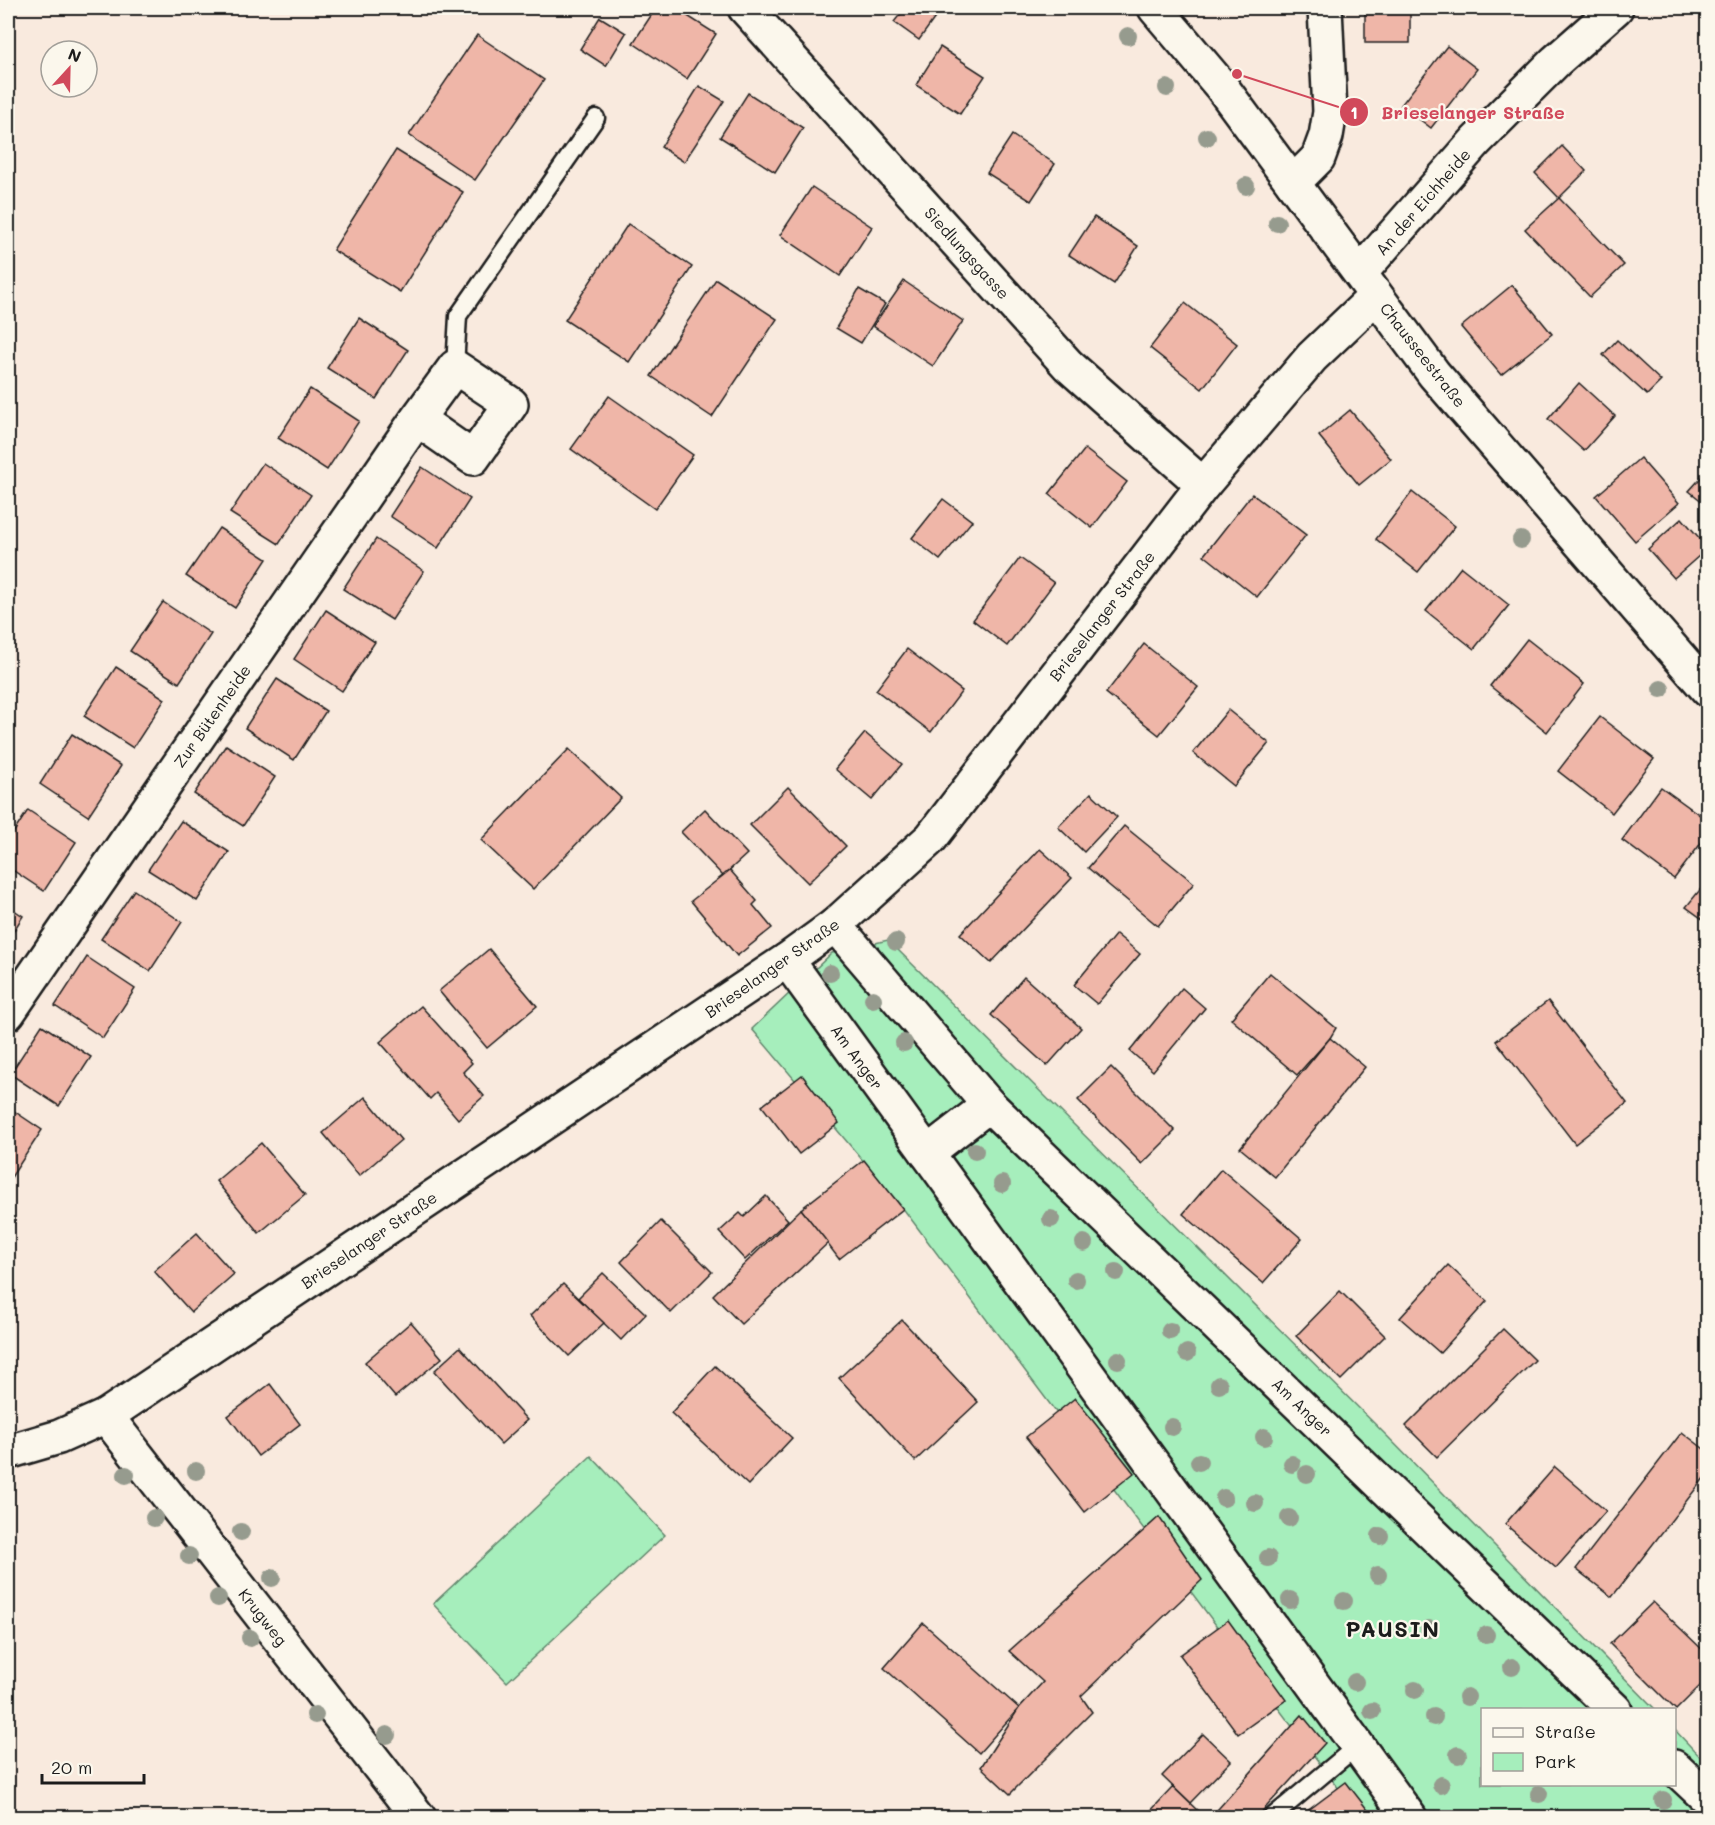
<svg xmlns="http://www.w3.org/2000/svg" width="1715" height="1825" viewBox="0 0 1715 1825" font-family="Mali,sans-serif">
<style>
.green{fill:#a6eebc;stroke:#61856c;stroke-width:1.5}
.building{fill:#efb6a8;stroke:#1c1c1c;stroke-width:1.5}
.lines{fill:none;stroke-linecap:round;stroke-linejoin:round}
.service-casing{stroke:#1c1c1c;stroke-width:21}
.minor-casing{stroke:#1c1c1c;stroke-width:38}
.tertiary-casing{stroke:#1c1c1c;stroke-width:38}
.secondary-casing{stroke:#1c1c1c;stroke-width:38}
.service{stroke:#fbf7ec;stroke-width:16}
.minor{stroke:#fbf7ec;stroke-width:33}
.tertiary{stroke:#fbf7ec;stroke-width:33}
.secondary{stroke:#fbf7ec;stroke-width:33}
.tree{fill:#969b8e}
.labels{text-anchor:middle;stroke-width:4.5;stroke-linejoin:round;paint-order:stroke}
.street-label{font-size:16px;fill:#1c1c1c;stroke:#fbf7ec}
.district-label{font-size:22px;font-weight:bold;letter-spacing:1.5px;fill:#1c1c1c;stroke:#fbf7ec}
.leader{fill:none;stroke:#d1495b;stroke-width:2}
.callout-dot{fill:#d1495b;stroke:#fbf7ec;stroke-width:2}
.mark-label{font-size:18px;text-anchor:middle;font-weight:bold;fill:#fff}
.callout-label{font-size:18px;text-anchor:middle;font-weight:bold;fill:#d1495b;stroke:#fbf7ec;stroke-width:4.5;stroke-linejoin:round;paint-order:stroke}
</style>
<rect width="100%" height="100%" fill="#f9eade"/>
<filter id="ink" filterUnits="userSpaceOnUse"><feTurbulence type="fractalNoise" baseFrequency=".0167" numOctaves="2"/><feDisplacementMap in="SourceGraphic" scale="12" xChannelSelector="R" yChannelSelector="G"/><feConvolveMatrix kernelMatrix="1 2 1 2 8 2 1 2 1" color-interpolation-filters="sRGB"/></filter>
<g filter="url(#ink)">
<!-- green -->
<g class="green">
<polygon points="888,940 1388,1437 1655,1709 1482,1710 1482,1784 1674,1784 1675,1730 1707,1764 1707,1817 1360,1817 902,1207 752,1029 832,953"/>
<polygon points="591,1456 665,1535 507,1682 433,1604"/>
</g>
<!-- building -->
<g class="building">
<polygon points="656,8 675,8 716,34 687,79 633,43"/>
<polygon points="905,8 942,8 919,40 894,22"/>
<rect x="1365" y="8" width="45" height="35"/>
<polygon points="600,17 626,33 606,66 580,49"/>
<polygon points="477,35 544,80 475,180 409,135"/>
<polygon points="1447,46 1477,69 1431,128 1401,105"/>
<polygon points="940,47 985,76 960,114 916,85"/>
<polygon points="699,86 724,101 684,162 661,147"/>
<polygon points="748,93 803,128 775,172 720,137"/>
<polygon points="1012,135 1055,164 1031,201 987,173"/>
<polygon points="1562,146 1586,171 1559,198 1535,173"/>
<polygon points="396,150 463,192 400,292 333,250"/>
<polygon points="812,187 872,227 840,276 780,235"/>
<polygon points="1559,198 1624,265 1590,297 1525,229"/>
<polygon points="1094,217 1138,246 1114,284 1069,255"/>
<polygon points="628,224 692,267 629,362 565,320"/>
<polygon points="716,279 777,319 712,417 651,376"/>
<polygon points="904,281 963,321 933,366 873,326"/>
<polygon points="1512,285 1552,334 1501,375 1461,327"/>
<polygon points="859,289 885,304 861,343 836,328"/>
<polygon points="1185,303 1237,344 1202,389 1150,348"/>
<polygon points="359,318 408,350 376,399 327,368"/>
<polygon points="1617,340 1661,381 1647,395 1603,355"/>
<polygon points="1579,383 1615,416 1584,451 1548,419"/>
<polygon points="310,389 359,421 327,470 278,438"/>
<polygon points="609,396 693,455 655,509 571,449"/>
<polygon points="1350,410 1391,459 1359,485 1319,436"/>
<polygon points="1085,449 1127,482 1092,528 1049,494"/>
<polygon points="1640,458 1679,503 1635,541 1596,496"/>
<polygon points="263,463 311,495 279,544 230,513"/>
<polygon points="422,467 470,499 438,548 390,516"/>
<polygon points="1708,470 1708,506 1689,491"/>
<polygon points="1412,492 1455,526 1418,572 1376,539"/>
<polygon points="1252,494 1306,535 1257,597 1204,555"/>
<polygon points="943,499 972,521 940,560 912,538"/>
<polygon points="1682,518 1708,548 1674,578 1648,549"/>
<polygon points="219,528 267,559 235,608 186,576"/>
<polygon points="376,539 424,571 392,620 343,589"/>
<polygon points="1020,558 1054,583 1007,646 973,620"/>
<polygon points="1461,567 1509,605 1474,649 1426,611"/>
<polygon points="163,602 211,634 179,683 130,651"/>
<polygon points="326,610 375,642 342,691 294,659"/>
<polygon points="1527,639 1584,684 1547,732 1490,686"/>
<polygon points="1144,644 1198,687 1159,735 1106,693"/>
<polygon points="907,649 962,691 931,732 876,690"/>
<polygon points="116,667 165,699 133,748 84,716"/>
<polygon points="277,679 326,711 294,760 245,728"/>
<polygon points="1228,710 1269,743 1234,786 1193,753"/>
<polygon points="1600,717 1654,759 1612,813 1558,771"/>
<polygon points="865,733 902,764 872,800 835,769"/>
<polygon points="72,734 121,766 88,816 40,784"/>
<polygon points="226,745 275,777 243,826 194,794"/>
<polygon points="569,749 621,798 533,889 481,840"/>
<polygon points="788,787 846,846 808,883 750,825"/>
<polygon points="1661,787 1708,821 1708,834 1674,879 1622,840"/>
<polygon points="1091,793 1117,817 1084,852 1058,827"/>
<polygon points="705,809 747,854 723,876 681,832"/>
<polygon points="28,810 76,842 44,891 8,867 8,841"/>
<polygon points="181,821 229,852 197,901 148,870"/>
<polygon points="1124,826 1194,883 1158,926 1088,868"/>
<polygon points="1040,849 1072,878 991,963 960,934"/>
<polygon points="730,870 757,901 753,905 772,928 737,956 691,901"/>
<polygon points="1708,880 1708,923 1686,907"/>
<polygon points="134,890 182,922 150,971 101,939"/>
<polygon points="8,906 23,916 8,940"/>
<polygon points="1116,934 1140,954 1097,1004 1074,985"/>
<polygon points="489,949 537,1006 487,1048 439,991"/>
<polygon points="87,957 135,989 103,1038 55,1006"/>
<polygon points="1270,973 1336,1028 1330,1038 1297,1075 1231,1019"/>
<polygon points="1024,977 1081,1028 1047,1066 991,1015"/>
<polygon points="1182,988 1205,1008 1153,1071 1130,1051"/>
<polygon points="1548,1001 1627,1103 1575,1144 1496,1041"/>
<polygon points="421,1006 472,1063 463,1072 484,1096 458,1119 436,1093 430,1099 380,1042"/>
<polygon points="42,1025 91,1057 59,1106 10,1074"/>
<polygon points="1330,1038 1365,1067 1275,1177 1240,1148"/>
<polygon points="1111,1067 1175,1131 1142,1164 1078,1100"/>
<polygon points="802,1075 839,1123 799,1154 762,1106"/>
<polygon points="365,1097 401,1140 359,1176 323,1133"/>
<polygon points="8,1107 42,1130 10,1179 8,1178"/>
<polygon points="261,1143 305,1195 259,1233 216,1181"/>
<polygon points="864,1160 903,1209 839,1259 801,1209"/>
<polygon points="1221,1169 1302,1239 1263,1283 1183,1214"/>
<polygon points="766,1196 788,1220 745,1260 719,1232 740,1213 744,1217"/>
<polygon points="801,1209 828,1243 741,1324 713,1295"/>
<polygon points="661,1221 712,1272 671,1313 621,1262"/>
<polygon points="197,1233 234,1274 191,1312 154,1271"/>
<polygon points="1448,1265 1487,1301 1440,1353 1400,1318"/>
<polygon points="603,1273 646,1314 621,1340 578,1298"/>
<polygon points="563,1284 604,1323 569,1356 530,1316"/>
<polygon points="1340,1291 1385,1336 1341,1380 1296,1336"/>
<polygon points="902,1320 978,1402 915,1461 839,1378"/>
<polygon points="411,1322 442,1358 395,1397 365,1362"/>
<polygon points="1503,1329 1535,1360 1437,1457 1406,1426"/>
<polygon points="460,1347 527,1420 501,1444 434,1371"/>
<polygon points="715,1366 792,1438 748,1485 671,1413"/>
<polygon points="270,1384 300,1424 258,1456 228,1416"/>
<polygon points="1075,1398 1134,1473 1085,1512 1026,1437"/>
<polygon points="1682,1432 1708,1452 1708,1473 1612,1597 1576,1569"/>
<polygon points="1555,1467 1606,1511 1556,1568 1505,1524"/>
<polygon points="1159,1517 1202,1580 1081,1696 1092,1712 1010,1794 981,1767 1019,1708 1043,1682 1009,1651"/>
<polygon points="1653,1602 1708,1655 1708,1678 1676,1710 1610,1644"/>
<polygon points="1228,1620 1286,1700 1238,1734 1180,1655"/>
<polygon points="923,1623 1019,1708 979,1753 884,1668"/>
<polygon points="1302,1715 1325,1743 1256,1818 1210,1818"/>
<polygon points="1203,1734 1231,1761 1190,1803 1162,1776"/>
<polygon points="1346,1782 1374,1818 1304,1818 1302,1815"/>
<polygon points="1173,1787 1199,1812 1193,1818 1144,1818"/>
</g>
<g class="lines">
<defs>
<g id="service">
<polyline points="455,367 458,316 596,118"/>
<polyline points="1271,1818 1357,1746"/>
</g>
<g id="minor">
<polyline points="745,8 1068,365 1203,485"/>
<polyline points="1293,183 1318,158 1326,136 1330,112 1325,8"/>
<polyline points="1360,273 1476,141 1556,61 1616,8"/>
<polyline points="835,925 989,1105 1615,1710"/>
<polyline points="787,960 1410,1818"/>
<polyline points="8,1013 417,419 455,367 511,404 473,458 417,419"/>
<polyline points="927,1153 989,1105"/>
<polyline points="106,1416 419,1818"/>
<polyline points="1674,1767 1708,1799"/>
</g>
<polyline id="tertiary" points="8,1452 59,1437 106,1416 787,960 835,925 931,838 1203,485 1312,357 1376,296"/>
<polyline id="secondary" points="1155,8 1221,86 1434,374 1708,690"/>
</defs>
<!-- service casing -->
<use href="#service" class="service-casing"/>
<!-- minor casing -->
<use href="#minor" class="minor-casing"/>
<!-- tertiary casing -->
<use href="#tertiary" class="tertiary-casing"/>
<!-- secondary casing -->
<use href="#secondary" class="secondary-casing"/>
<!-- service -->
<use href="#service" class="service"/>
<!-- minor -->
<use href="#minor" class="minor"/>
<!-- tertiary -->
<use href="#tertiary" class="tertiary"/>
<!-- secondary -->
<use href="#secondary" class="secondary"/>
</g>
<!-- trees -->
<g class="tree">
<circle cx="1128" cy="36" r="9"/>
<circle cx="1167" cy="88" r="9"/>
<circle cx="1207" cy="137" r="9"/>
<circle cx="1246" cy="186" r="9"/>
<circle cx="1277" cy="223" r="9"/>
<circle cx="1521" cy="540" r="9"/>
<circle cx="1661" cy="689" r="9"/>
<circle cx="896" cy="942" r="9"/>
<circle cx="830" cy="973" r="9"/>
<circle cx="873" cy="999" r="9"/>
<circle cx="904" cy="1043" r="9"/>
<circle cx="975" cy="1151" r="9"/>
<circle cx="1002" cy="1184" r="9"/>
<circle cx="1051" cy="1219" r="9"/>
<circle cx="1084" cy="1243" r="9"/>
<circle cx="1116" cy="1272" r="9"/>
<circle cx="1076" cy="1280" r="9"/>
<circle cx="1170" cy="1331" r="9"/>
<circle cx="1187" cy="1353" r="9"/>
<circle cx="1118" cy="1360" r="9"/>
<circle cx="1219" cy="1385" r="9"/>
<circle cx="1172" cy="1427" r="9"/>
<circle cx="1264" cy="1437" r="9"/>
<circle cx="1199" cy="1462" r="9"/>
<circle cx="1292" cy="1464" r="9"/>
<circle cx="196" cy="1471" r="9"/>
<circle cx="1307" cy="1474" r="9"/>
<circle cx="126" cy="1475" r="9"/>
<circle cx="1224" cy="1498" r="9"/>
<circle cx="1255" cy="1503" r="9"/>
<circle cx="154" cy="1518" r="9"/>
<circle cx="1289" cy="1518" r="9"/>
<circle cx="241" cy="1532" r="9"/>
<circle cx="1380" cy="1536" r="9"/>
<circle cx="189" cy="1556" r="9"/>
<circle cx="1268" cy="1558" r="9"/>
<circle cx="1378" cy="1575" r="9"/>
<circle cx="272" cy="1578" r="9"/>
<circle cx="218" cy="1598" r="9"/>
<circle cx="1290" cy="1600" r="9"/>
<circle cx="1344" cy="1601" r="9"/>
<circle cx="1429" cy="1629" r="9"/>
<circle cx="1486" cy="1635" r="9"/>
<circle cx="250" cy="1638" r="9"/>
<circle cx="1512" cy="1667" r="9"/>
<circle cx="1355" cy="1682" r="9"/>
<circle cx="1415" cy="1690" r="9"/>
<circle cx="1467" cy="1697" r="9"/>
<circle cx="1372" cy="1711" r="9"/>
<circle cx="315" cy="1715" r="9"/>
<circle cx="1434" cy="1717" r="9"/>
<circle cx="387" cy="1735" r="9"/>
<circle cx="1458" cy="1755" r="9"/>
<circle cx="1441" cy="1785" r="9"/>
<circle cx="1539" cy="1794" r="9"/>
<circle cx="1663" cy="1800" r="9"/>
</g>
</g>
<g class="labels">
<!-- street labels -->
<g class="street-label">
<text transform="translate(1423 202) rotate(-49)" y="6">An der Eichheide</text>
<text transform="translate(967 253) rotate(48)" y="6">Siedlungsgasse</text>
<text transform="translate(1423 355) rotate(52)" y="6">Chausseestraße</text>
<text transform="translate(1102 616) rotate(-52)" y="6">Brieselanger Straße</text>
<text transform="translate(212 716) rotate(-55)" y="6">Zur Bütenheide</text>
<text transform="translate(772 968) rotate(-35)" y="6">Brieselanger Straße</text>
<text transform="translate(857 1057) rotate(54)" y="6">Am Anger</text>
<text transform="translate(369 1240) rotate(-34)" y="6">Brieselanger Straße</text>
<text transform="translate(1302 1407) rotate(44)" y="6">Am Anger</text>
<text transform="translate(263 1617) rotate(52)" y="6">Krugweg</text>
</g>
<!-- district labels -->
<g class="district-label">
<text x="1393" y="1637">PAUSIN</text>
</g>
</g>
<!-- callouts -->
<path class="leader" d="M1237 74L1354 112"/>
<g class="callout-dot">
<circle cx="1237" cy="74" r="6"/>
<circle cx="1354" cy="112" r="15"/>
</g>
<g class="mark-label">
<text x="1354" y="119">1</text>
</g>
<g class="callout-label">
<text x="1473" y="119">Brieselanger Straße</text>
</g>
<!-- margin -->
<rect width="1715" height="1825" fill="none" stroke="#fbf7ec" stroke-width="30"/>
<rect x="15" y="15" width="1685" height="1795" fill="none" stroke="#1c1c1c" stroke-width="2" filter="url(#ink)"/>
<!-- legend -->
<rect x="1481" y="1708" width="195" height="78" fill="#fbf7ec" stroke="#a29f99" stroke-width="1.5"/>
<rect x="1493" y="1728" width="30" height="9" fill="#fbf7ec" stroke="#a29f99" stroke-width="1.5"/>
<text x="1535" y="1738" font-size="18" fill="#1c1c1c">Straße</text>
<rect x="1493" y="1753" width="30" height="18" fill="#a6eebc" stroke="#a29f99" stroke-width="1.5"/>
<text x="1535" y="1768" font-size="18" fill="#1c1c1c">Park</text>
<!-- north arrow -->
<g transform="translate(69 69) rotate(22)"><circle r="28" fill="#fbf7ec" stroke="#a29f99" stroke-width="1.5"/>
<path d="M0-4.5L10 22L0 15L-10 22Z" fill="#d1495b"/>
<text y="-9" font-size="16" font-weight="bold" text-anchor="middle" fill="#1c1c1c">N</text>
</g>
<!-- scale -->
<path d="M42 1774v9h102v-9" fill="none" stroke="#1c1c1c" stroke-width="3"/>
<text x="51" y="1774" font-size="18" fill="#1c1c1c" stroke="#fbf7ec" stroke-width="4.5" paint-order="stroke">20 m</text>
</svg>
